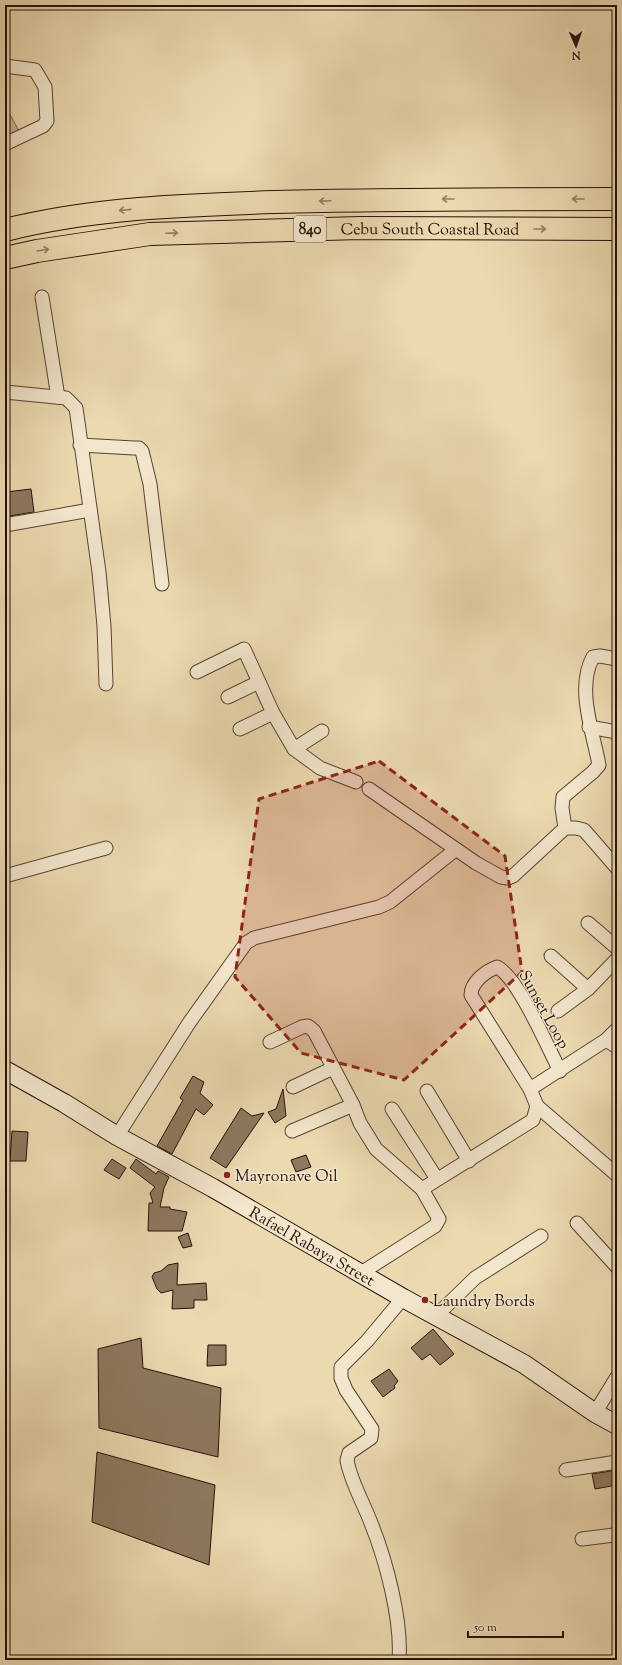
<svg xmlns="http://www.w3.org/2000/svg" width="622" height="1665" viewBox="0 0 622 1665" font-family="'Sorts Mill Goudy',serif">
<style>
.green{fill:#cab793;stroke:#78644e}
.building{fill:#8d795f;stroke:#271008}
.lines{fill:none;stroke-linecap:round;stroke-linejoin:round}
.street-casing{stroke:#584232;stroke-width:15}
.secondary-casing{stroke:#271008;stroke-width:20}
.highway-casing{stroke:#271008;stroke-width:24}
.street{stroke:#f2e6cc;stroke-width:13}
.secondary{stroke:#f2e6cc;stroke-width:18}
.highway{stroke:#ebd9b0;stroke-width:22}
.oneway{stroke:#937f64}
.marked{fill:#8f2418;fill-opacity:0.2;stroke:#8f2418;stroke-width:3;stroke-dasharray:8 5;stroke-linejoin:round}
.poi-dot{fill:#8f2418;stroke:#f2e6cc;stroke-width:1.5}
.labels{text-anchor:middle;stroke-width:3;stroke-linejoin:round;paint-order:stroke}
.shield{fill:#f2e6cc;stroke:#645043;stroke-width:1}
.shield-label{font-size:15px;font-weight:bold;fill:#271008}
.street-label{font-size:16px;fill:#271008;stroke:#f2e6cc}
.poi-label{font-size:16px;fill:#271008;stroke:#f2e6cc;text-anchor:start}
</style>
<rect width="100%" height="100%" fill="#ebd9b0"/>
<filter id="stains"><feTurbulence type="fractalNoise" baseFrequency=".005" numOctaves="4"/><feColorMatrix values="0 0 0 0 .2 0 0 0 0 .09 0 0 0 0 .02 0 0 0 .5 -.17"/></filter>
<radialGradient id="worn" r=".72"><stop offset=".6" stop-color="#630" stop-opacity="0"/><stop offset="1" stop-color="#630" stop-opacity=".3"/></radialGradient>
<!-- green -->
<polygon class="green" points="7,109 19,131 5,139 5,111"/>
<!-- building -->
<g class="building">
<polygon points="31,489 34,512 9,516 6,492"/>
<polygon points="193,1076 204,1082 200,1093 213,1105 204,1115 196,1109 172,1154 157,1146 183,1100 180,1098"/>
<polygon points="283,1089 286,1116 275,1123 268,1112 276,1109"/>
<polygon points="241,1108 252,1116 264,1113 226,1168 210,1158"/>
<polygon points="12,1131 28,1132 26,1161 10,1161"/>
<polygon points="306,1155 311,1167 296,1172 291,1160"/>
<polygon points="112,1159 126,1168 119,1179 104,1170"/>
<polygon points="136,1159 156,1174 158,1171 169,1177 164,1188 160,1207 170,1207 170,1209 187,1212 182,1231 148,1231 149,1203 153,1203 150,1193 155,1187 130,1168"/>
<polygon points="188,1233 192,1246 183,1248 178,1237"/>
<polygon points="178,1263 177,1285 206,1283 207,1300 194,1300 194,1308 172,1309 173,1290 161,1293 157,1289 152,1277 154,1273 161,1271 168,1265"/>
<polygon points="433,1329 454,1354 440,1365 430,1354 422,1360 411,1348"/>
<polygon points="141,1338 143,1368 221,1388 218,1457 99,1428 98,1349"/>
<polygon points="208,1345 226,1345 226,1365 207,1366"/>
<polygon points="389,1369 398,1381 394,1386 395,1388 383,1397 371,1381"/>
<polygon points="97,1452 215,1485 209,1565 92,1522"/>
<polygon points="617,1470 617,1485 595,1489 592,1474"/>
</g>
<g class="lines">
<defs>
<g id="street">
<polyline points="5,66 35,70 45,87 47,121 43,126 5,144"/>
<polyline points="42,297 58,397"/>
<polyline points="5,392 66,398 76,408 99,572 104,626 106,684"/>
<polyline points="80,445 134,448 139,448 142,451 150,484 162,584"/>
<polyline points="5,525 90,510"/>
<polyline points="197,672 244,649 273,713 294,749 320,768 356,782"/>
<polyline points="228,697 259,682"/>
<polyline points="589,727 617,732"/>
<polyline points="240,729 273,713"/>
<polyline points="294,749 322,731"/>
<path d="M369,789L476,863L501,877L508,878L513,876L565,828L562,808L563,797L593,772L599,765C593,732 576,688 593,657L600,656L617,659"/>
<polyline points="565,828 576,828 584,830 617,868"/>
<polyline points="5,876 106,848"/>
<polyline points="588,923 617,948"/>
<polyline points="551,956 588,989"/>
<polyline points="558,1011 588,989 617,959"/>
<polyline points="606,1040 617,1047"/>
<polyline points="270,1042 302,1027 308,1026 314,1031 353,1105 360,1123 376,1149 422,1189 439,1219 435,1226 361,1273"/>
<polyline points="293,1087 333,1068"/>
<path d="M530,1089L471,995C471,982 486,971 497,967C518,977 548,1048 560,1071"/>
<polyline points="427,1091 469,1161"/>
<polyline points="537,1106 617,1175"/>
<polyline points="392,1109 437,1179"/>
<polyline points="292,1131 353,1105"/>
<polyline points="117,1136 189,1023 246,943 254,938 379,907 390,902 455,850"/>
<polyline points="422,1189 533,1120 537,1106 530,1089 606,1040 617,1029"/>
<polyline points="577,1223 617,1267"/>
<polyline points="436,1316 475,1278 541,1236"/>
<polyline points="595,1413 617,1377"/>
<polyline points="566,1470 617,1462"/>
<polyline points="582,1539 614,1535 617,1538"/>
<path d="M399,1660C402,1620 386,1560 371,1523C364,1504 350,1480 347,1460L349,1453L371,1438L372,1429L346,1390L341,1378V1367L367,1341L403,1298"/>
</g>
<g id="secondary">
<path id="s1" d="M5,1070L64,1103L117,1136L213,1188L403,1298L524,1364L595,1413L617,1425"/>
</g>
<g id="highway">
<path d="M5,230C93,208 184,205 275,202C389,199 503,199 617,199"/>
<path id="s2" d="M5,258L37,251L150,234L360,228L617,229"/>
</g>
</defs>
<!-- street casing -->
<use href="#street" class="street-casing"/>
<!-- secondary casing -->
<use href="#secondary" class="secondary-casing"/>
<!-- highway casing -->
<use href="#highway" class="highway-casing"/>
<!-- street -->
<use href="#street" class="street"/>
<!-- secondary -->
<use href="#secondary" class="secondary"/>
<!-- highway -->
<use href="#highway" class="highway"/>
</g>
<!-- one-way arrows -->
<defs><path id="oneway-shaft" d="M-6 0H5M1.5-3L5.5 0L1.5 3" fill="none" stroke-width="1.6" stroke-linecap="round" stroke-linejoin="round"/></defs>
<g class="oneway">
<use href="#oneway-shaft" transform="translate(448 199) rotate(180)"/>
<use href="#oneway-shaft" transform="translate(578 199) rotate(180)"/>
<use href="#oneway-shaft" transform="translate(325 201) rotate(178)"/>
<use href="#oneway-shaft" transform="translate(125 210) rotate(174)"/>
<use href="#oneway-shaft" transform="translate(540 229)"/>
<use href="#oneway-shaft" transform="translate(172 233) rotate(-2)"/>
<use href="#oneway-shaft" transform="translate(43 250) rotate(-9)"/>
</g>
<!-- marked area -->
<path class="marked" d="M379,761L505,856L522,972L404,1080L301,1053L235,977L259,799Z"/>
<!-- markers -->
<g class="poi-dot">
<circle cx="227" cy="1175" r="4"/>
<circle cx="425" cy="1300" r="4"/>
</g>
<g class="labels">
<!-- shield labels -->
<rect class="shield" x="294" y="216" width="32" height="26" rx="3"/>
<g class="shield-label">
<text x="310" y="234">840</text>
</g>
<!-- street labels -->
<g class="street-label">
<text dy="6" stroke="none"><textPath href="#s2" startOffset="427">Cebu South Coastal Road</textPath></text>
<text transform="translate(545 1009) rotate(61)" y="6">Sunset Loop</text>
<text dy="6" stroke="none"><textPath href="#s1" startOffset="354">Rafael Rabaya Street</textPath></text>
</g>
<!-- poi labels -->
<g class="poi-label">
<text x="235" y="1181">Mayronave Oil</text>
<text x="433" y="1306">Laundry Bords</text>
</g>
</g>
<!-- margin -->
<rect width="622" height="1665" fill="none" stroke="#ebd9b0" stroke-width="20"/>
<rect x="6" y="6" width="610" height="1653" fill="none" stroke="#271008" stroke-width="2"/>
<rect x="10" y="10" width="602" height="1645" fill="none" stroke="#271008"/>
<!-- north arrow -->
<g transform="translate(576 46) rotate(178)" stroke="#f2e6cc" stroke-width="3" paint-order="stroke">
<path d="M0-3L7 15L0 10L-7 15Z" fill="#271008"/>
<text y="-6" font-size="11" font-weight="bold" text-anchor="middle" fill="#271008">N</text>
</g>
<!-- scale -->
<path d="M468 1631v6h95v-6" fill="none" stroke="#271008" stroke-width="2"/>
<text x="474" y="1631" font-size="12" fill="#271008" stroke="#f2e6cc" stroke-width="3" paint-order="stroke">50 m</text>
<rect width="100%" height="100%" filter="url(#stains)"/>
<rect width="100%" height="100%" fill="url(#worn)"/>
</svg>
